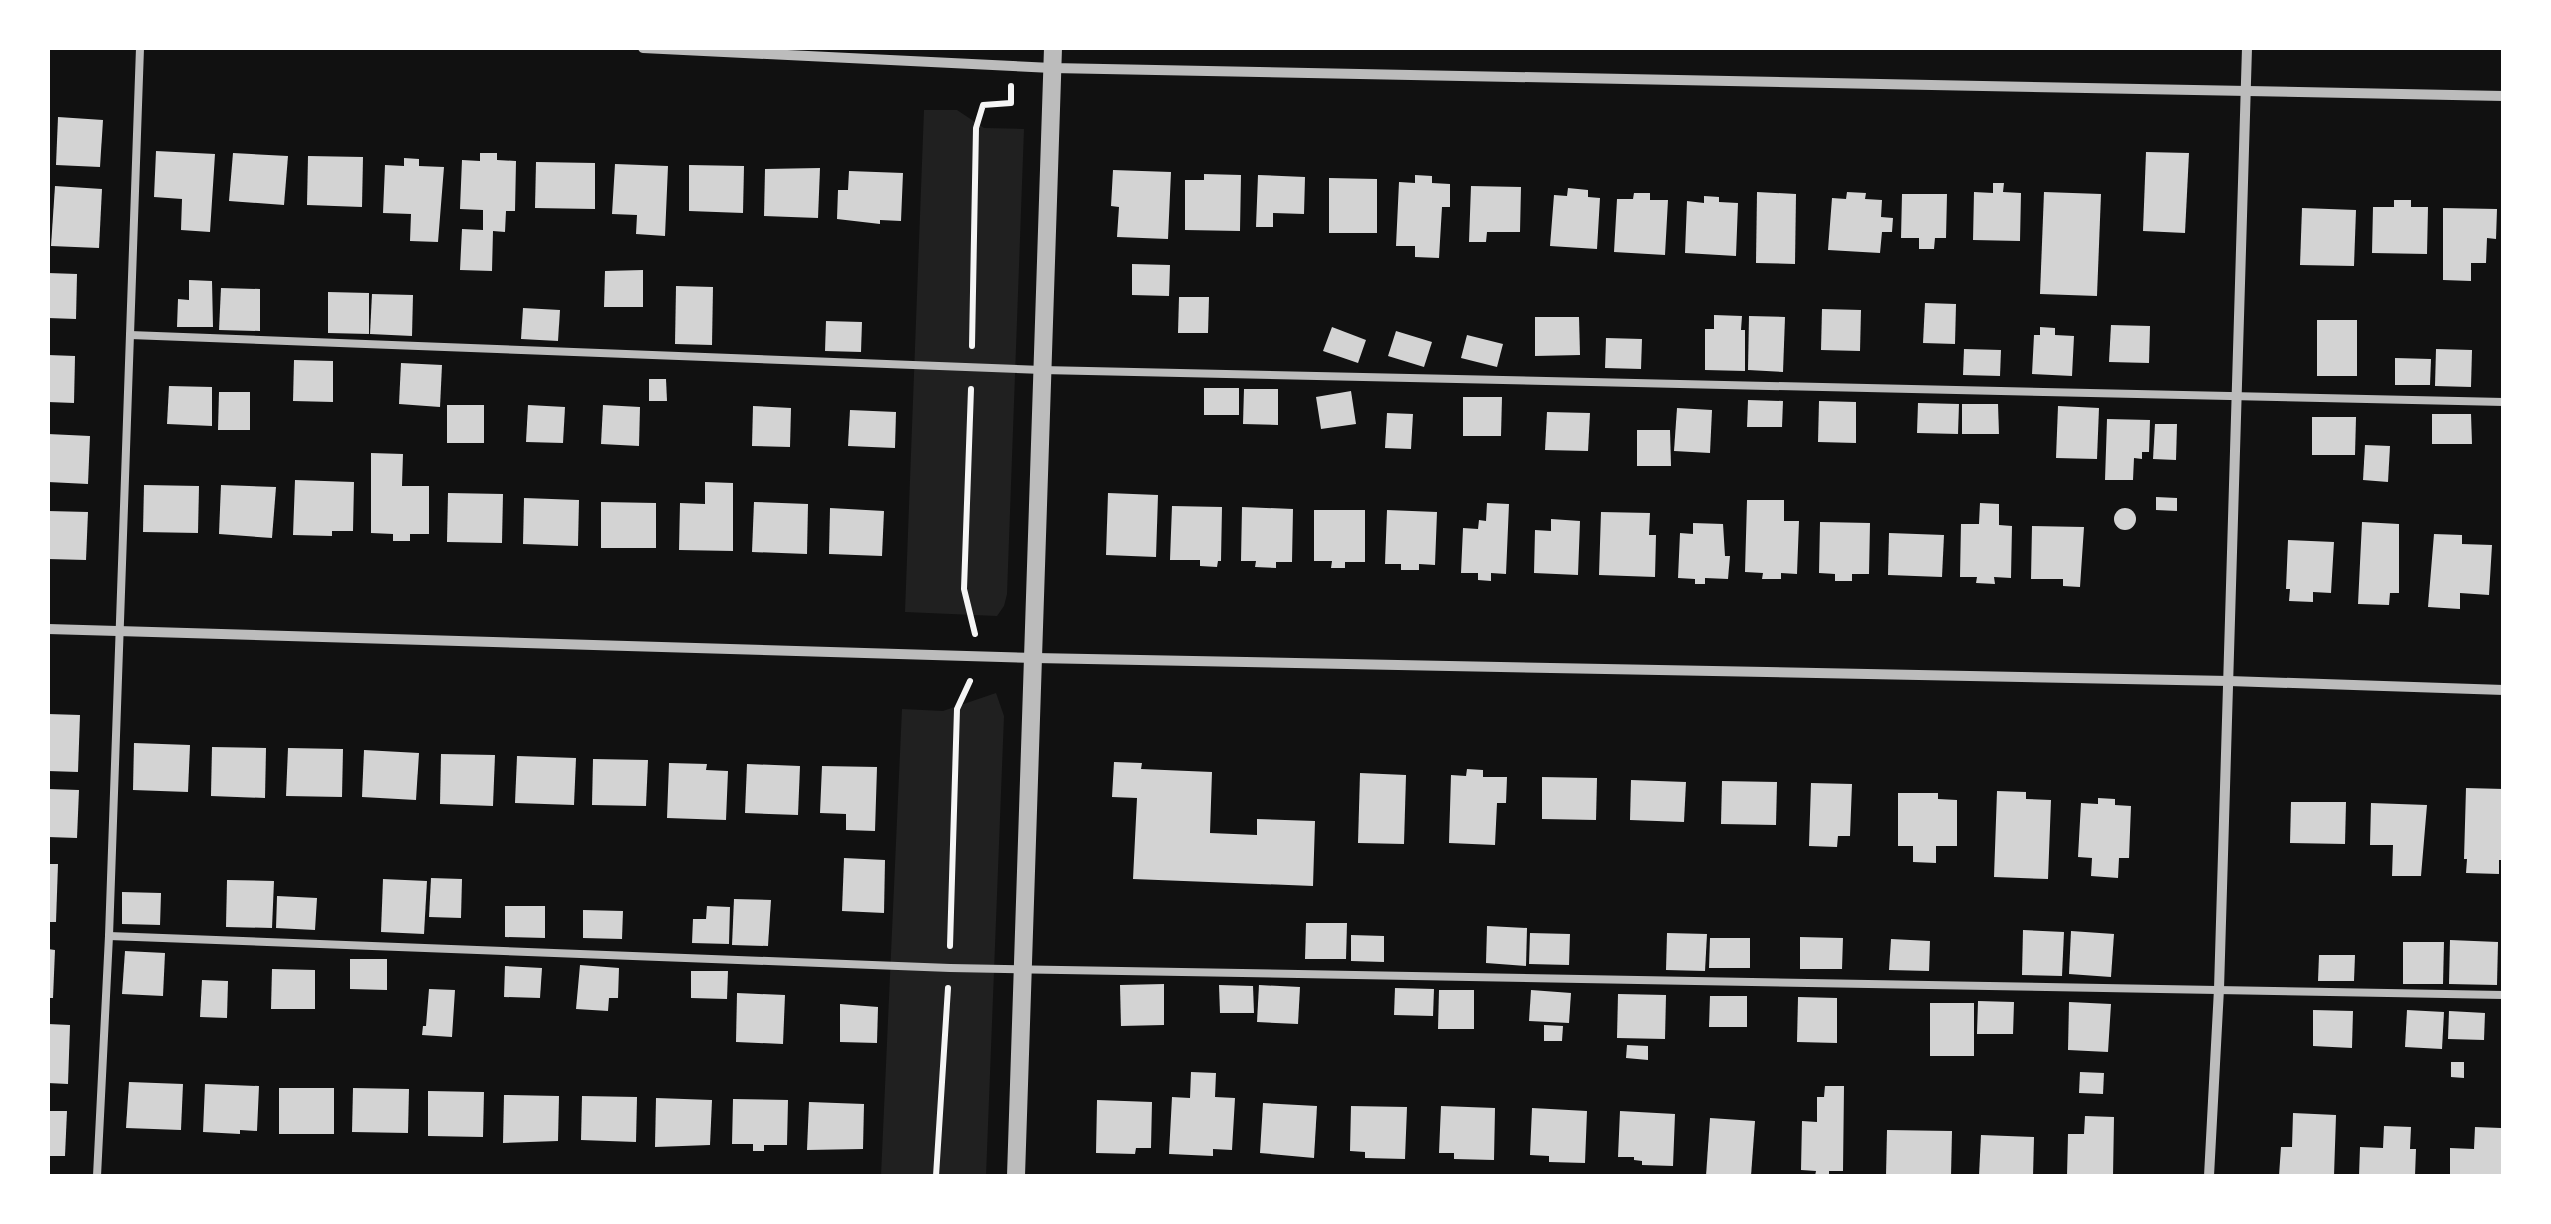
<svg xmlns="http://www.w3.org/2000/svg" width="2551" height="1224" viewBox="0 0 2551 1224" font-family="'Roboto Serif',serif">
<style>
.green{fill:#202020}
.building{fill:#d3d3d3}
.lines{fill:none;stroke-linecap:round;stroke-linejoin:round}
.path{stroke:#f5f5f5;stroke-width:6}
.service{stroke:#bcbcbc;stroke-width:8}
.minor{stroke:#bcbcbc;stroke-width:10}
.tertiary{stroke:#bcbcbc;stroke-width:18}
</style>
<rect width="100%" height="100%" fill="#111"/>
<!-- green -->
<g class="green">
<polygon points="924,110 957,110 984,128 1024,129 1007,594 1004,606 997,616 905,612"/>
<polygon points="996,693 1004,716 986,1176 881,1176 902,709 943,711"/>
</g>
<!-- building -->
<g class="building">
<polygon points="58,117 103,120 100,167 56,165"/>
<polygon points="156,151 215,154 210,232 181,230 182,199 154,197"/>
<polygon points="2146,152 2189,153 2185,233 2143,231"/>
<polygon points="233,153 288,156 284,205 229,201"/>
<polygon points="480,153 497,153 497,160 516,161 515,211 506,211 505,232 493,231 492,271 460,270 462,229 483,230 483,210 460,209 462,160 480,161"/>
<polygon points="308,156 363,157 362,207 307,205"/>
<polygon points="404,158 419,159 419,166 444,167 438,242 410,241 411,214 383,213 385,165 404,166"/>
<polygon points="536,162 595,163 595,209 535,208"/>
<polygon points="615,164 668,166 665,236 636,234 637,215 612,214"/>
<polygon points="689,165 744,166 743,213 689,211"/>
<polygon points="820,168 818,218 764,216 765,169"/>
<polygon points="1113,170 1171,172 1168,239 1117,237 1119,207 1111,206"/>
<polygon points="849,171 903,173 901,221 880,220 880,224 837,219 838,190 848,190"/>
<polygon points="1204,174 1241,175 1240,231 1185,230 1185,180 1204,180"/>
<polygon points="1258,175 1305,177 1304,214 1273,213 1273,227 1256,227"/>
<polygon points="1415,175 1432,176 1432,183 1450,184 1450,207 1442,207 1439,258 1415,257 1415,246 1396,246 1399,182 1415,183"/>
<polygon points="1329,178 1377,179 1377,233 1329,233"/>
<polygon points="1993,183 2004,183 2003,192 2021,193 2020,241 1973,240 1974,192 1993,193"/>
<polygon points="55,186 102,189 99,248 51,246"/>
<polygon points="1471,186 1521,187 1520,232 1487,232 1486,242 1469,242"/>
<polygon points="1568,188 1588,190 1588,197 1600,198 1597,249 1550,246 1554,195 1567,196"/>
<polygon points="1757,192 1796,194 1795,264 1756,263"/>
<polygon points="1847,192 1866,193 1865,199 1882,200 1881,217 1893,218 1892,232 1882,232 1880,253 1828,250 1832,198 1846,199"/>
<polygon points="2044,192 2101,194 2097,296 2040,294"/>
<polygon points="1634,193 1650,193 1650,200 1668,200 1665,255 1614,252 1617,199 1633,199"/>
<polygon points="1902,194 1947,194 1946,238 1935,238 1934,249 1919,249 1919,238 1901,238"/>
<polygon points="1704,196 1719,197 1719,202 1738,203 1736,256 1685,253 1687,201 1704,203"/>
<polygon points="2394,200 2411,200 2411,207 2428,207 2427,254 2372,253 2373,207 2394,207"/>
<polygon points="2302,208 2356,210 2354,266 2300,265"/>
<polygon points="2443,208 2497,209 2496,239 2487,238 2486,263 2471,263 2471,281 2443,280"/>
<polygon points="1132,264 1170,265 1169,296 1132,295"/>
<polygon points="643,270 643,307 604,307 605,271"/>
<polygon points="48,273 77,274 76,319 48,318"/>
<polygon points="189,280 212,281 213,327 177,327 178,299 189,300"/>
<polygon points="676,286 713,287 712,345 675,344"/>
<polygon points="221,288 260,289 260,331 219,330"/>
<polygon points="328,292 369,293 369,334 328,333"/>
<polygon points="372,294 413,295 412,336 370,334"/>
<polygon points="1179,297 1209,297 1208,333 1178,333"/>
<polygon points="1925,303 1956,304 1955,344 1923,343"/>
<polygon points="523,308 560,310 558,341 521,339"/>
<polygon points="1822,309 1861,310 1860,351 1821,350"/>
<polygon points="1714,315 1742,316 1741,330 1745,330 1745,371 1705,370 1705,329 1714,329"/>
<polygon points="1749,316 1785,317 1783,372 1748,370"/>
<polygon points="1535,317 1579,317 1580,355 1535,356"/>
<rect x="2317" y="320" width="40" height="56"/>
<polygon points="826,321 862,322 861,352 825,351"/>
<polygon points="2111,325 2150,326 2149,363 2109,362"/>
<polygon points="1332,327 1366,340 1358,363 1323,351"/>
<polygon points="2040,327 2055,328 2055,335 2074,336 2072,376 2032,374 2034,335 2040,335"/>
<polygon points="1396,331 1432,342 1424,367 1388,356"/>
<polygon points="1467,335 1503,344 1497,367 1461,358"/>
<polygon points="1606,338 1642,339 1641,369 1605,368"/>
<polygon points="1964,349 2001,350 2000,376 1963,375"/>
<polygon points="2436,349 2472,350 2471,387 2435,386"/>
<polygon points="48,355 75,356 74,403 48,402"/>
<polygon points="2395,358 2431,359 2430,385 2395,385"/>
<polygon points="294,360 333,361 333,402 293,401"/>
<polygon points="401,363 442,365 440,407 399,404"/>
<polygon points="649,379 666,379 667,401 649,401"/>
<polygon points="169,386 212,387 212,426 167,424"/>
<rect x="1204" y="388" width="35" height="27"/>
<polygon points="1244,389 1278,389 1278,425 1243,424"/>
<polygon points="1351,391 1356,424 1321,429 1316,397"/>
<polygon points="219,392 250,392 250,430 218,430"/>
<polygon points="1463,397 1502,397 1501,436 1463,436"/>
<polygon points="1748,400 1783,401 1782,427 1747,427"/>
<polygon points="1819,401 1856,402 1856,443 1818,442"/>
<polygon points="1918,403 1959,404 1958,434 1917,433"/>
<polygon points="1962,404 1998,404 1999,434 1962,434"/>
<rect x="447" y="405" width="37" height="38"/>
<polygon points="528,405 565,407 563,443 526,442"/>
<polygon points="603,405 640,407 639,446 601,444"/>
<polygon points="753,406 791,408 790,447 752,446"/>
<polygon points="2058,406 2099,408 2097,459 2056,458"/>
<polygon points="1677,408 1712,410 1710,453 1674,451"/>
<polygon points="850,410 896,412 895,448 848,446"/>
<polygon points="1547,412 1590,413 1588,451 1545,450"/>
<polygon points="1387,413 1413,414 1411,449 1385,448"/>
<polygon points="2432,414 2471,414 2472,444 2432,444"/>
<polygon points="2312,417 2356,417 2355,455 2312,455"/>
<polygon points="2107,419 2150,420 2149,452 2142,452 2142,459 2134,458 2133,480 2105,480"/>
<polygon points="2155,424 2177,424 2176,460 2153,459"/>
<polygon points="1637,430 1670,430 1671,466 1637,466"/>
<polygon points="48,434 90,436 88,484 48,482"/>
<polygon points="2365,445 2390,446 2388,482 2363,480"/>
<polygon points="371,453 403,454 402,486 429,486 429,534 410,534 410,541 393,541 393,534 371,533"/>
<polygon points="295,480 354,482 353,531 332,531 332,536 293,535"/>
<polygon points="705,482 733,483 733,551 679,550 680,503 705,504"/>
<polygon points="144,485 199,486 198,533 143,532"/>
<polygon points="221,485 276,487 272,538 219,534"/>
<polygon points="448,493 503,494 502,543 447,542"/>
<polygon points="1108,493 1158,495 1156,557 1106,555"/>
<polygon points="2156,497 2177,498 2177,511 2156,510"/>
<polygon points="524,498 579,500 578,546 523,544"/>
<polygon points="1747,500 1784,500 1784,521 1799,521 1797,574 1781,573 1781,579 1762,579 1763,573 1745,572"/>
<polygon points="601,502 656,503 656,548 601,548"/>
<polygon points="754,502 808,504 807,554 752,552"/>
<polygon points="1487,503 1509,504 1506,574 1491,573 1491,581 1478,580 1478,573 1461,573 1463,528 1478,529 1479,520 1486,521"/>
<polygon points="1980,503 1999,504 1999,525 2012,526 2011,578 1994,577 1995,584 1976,583 1977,577 1960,577 1961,524 1979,524"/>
<polygon points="1172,506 1222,507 1221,561 1218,561 1217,567 1200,566 1200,560 1170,560"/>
<polygon points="1242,507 1293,509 1292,562 1276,562 1276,568 1255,567 1256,561 1241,561"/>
<circle cx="2125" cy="519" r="11"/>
<polygon points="830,508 884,511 882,556 829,554"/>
<polygon points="1314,510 1365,510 1365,562 1345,562 1345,568 1331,568 1332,561 1314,561"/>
<polygon points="1387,510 1437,512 1435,565 1419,564 1419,570 1401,570 1401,564 1385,564"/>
<polygon points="48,511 88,512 86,560 48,559"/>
<polygon points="1601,512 1650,513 1649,535 1656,535 1655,577 1599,575"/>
<polygon points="1551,519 1580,521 1578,575 1534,573 1535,530 1551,531"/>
<polygon points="1820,522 1870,523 1869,574 1852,574 1852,581 1835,581 1835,574 1819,573"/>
<polygon points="2362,522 2399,524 2399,593 2390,593 2389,605 2358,604"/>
<polygon points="1693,523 1723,524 1725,556 1730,556 1728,579 1705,578 1705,584 1695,584 1695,579 1678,578 1680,533 1693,534"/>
<polygon points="2032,526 2084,527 2080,587 2063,586 2063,579 2031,579"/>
<polygon points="1889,533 1944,535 1942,577 1888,575"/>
<polygon points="2434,534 2462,535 2462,544 2492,545 2489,595 2460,593 2460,609 2428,607"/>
<polygon points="2288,540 2334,542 2331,593 2313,592 2313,602 2289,601 2290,589 2286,589"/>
<polygon points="48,714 80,715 78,772 48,771"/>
<polygon points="134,743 190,745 188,792 133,790"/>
<polygon points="212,747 266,748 265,798 211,796"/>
<polygon points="288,748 343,749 342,797 286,796"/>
<polygon points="364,750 419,753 416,800 362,797"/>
<polygon points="441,754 495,755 493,806 440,804"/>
<polygon points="517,756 576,758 574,805 515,803"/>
<polygon points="593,759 648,760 646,806 592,805"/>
<polygon points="1114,762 1142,763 1141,769 1212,772 1210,833 1257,835 1257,819 1315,821 1313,886 1133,879 1137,798 1112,797"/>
<polygon points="669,763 707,764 706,770 728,771 726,820 667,818"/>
<polygon points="747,764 800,766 798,815 745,813"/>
<polygon points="822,766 877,767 875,831 846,830 846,814 820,813"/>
<polygon points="1467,769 1483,770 1483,777 1507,777 1506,803 1497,803 1495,845 1449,843 1451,775 1466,776"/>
<polygon points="1360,773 1406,775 1404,844 1358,843"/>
<polygon points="1542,777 1597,778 1596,820 1542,819"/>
<polygon points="1631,780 1686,782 1684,822 1630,820"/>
<polygon points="1722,781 1777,782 1776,825 1721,824"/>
<polygon points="1811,783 1852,784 1850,836 1838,836 1837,847 1809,846"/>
<polygon points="2466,788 2504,789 2504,860 2499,860 2499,874 2466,873 2467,859 2464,859"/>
<polygon points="48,789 79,790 77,838 48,837"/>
<polygon points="1997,791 2026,792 2026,799 2051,800 2048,879 1994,877"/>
<polygon points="1898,793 1938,793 1938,799 1957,800 1957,846 1936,846 1936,863 1913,862 1913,846 1898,846"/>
<polygon points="2098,798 2115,799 2115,805 2131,806 2129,858 2119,858 2118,878 2091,876 2092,858 2078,857 2081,803 2098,804"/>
<polygon points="2291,802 2346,802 2345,844 2290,843"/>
<polygon points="2371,803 2427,805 2421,876 2392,876 2393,845 2370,845"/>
<polygon points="844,858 885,860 884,913 842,911"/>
<polygon points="48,864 58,864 56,922 48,922"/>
<polygon points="431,878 462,879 461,918 429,917"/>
<polygon points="383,879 427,881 424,934 381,932"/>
<polygon points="227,880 274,881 272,928 226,927"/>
<polygon points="122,892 161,893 160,925 122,924"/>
<polygon points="277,896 317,898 315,930 276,928"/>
<polygon points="734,899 771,900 768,946 732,945"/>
<polygon points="505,906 545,906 545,938 505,937"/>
<polygon points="707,906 730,907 729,944 692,943 693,919 706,919"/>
<polygon points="583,910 623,911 622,939 583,938"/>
<polygon points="1306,923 1347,923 1346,959 1305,959"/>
<polygon points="1487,926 1527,928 1526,966 1486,963"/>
<polygon points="2023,930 2064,932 2062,976 2022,975"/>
<polygon points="2071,931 2114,934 2111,977 2069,974"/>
<polygon points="1530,933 1570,934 1569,965 1529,964"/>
<polygon points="1667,933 1707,934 1705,971 1666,970"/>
<polygon points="1351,935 1384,936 1384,962 1351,961"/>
<polygon points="1800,937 1843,938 1842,969 1800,969"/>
<polygon points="1710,938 1750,938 1750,968 1709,968"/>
<polygon points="1891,939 1930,941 1929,971 1889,970"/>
<polygon points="2450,940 2498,942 2497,985 2449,984"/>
<polygon points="2403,942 2444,942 2443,984 2403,984"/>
<polygon points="48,949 55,950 53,998 48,998"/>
<polygon points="125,951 165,953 163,996 122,994"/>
<polygon points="2319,955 2355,955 2354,981 2318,981"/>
<polygon points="350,959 387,959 387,990 350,989"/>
<polygon points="580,965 619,968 618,998 609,998 608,1011 576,1009"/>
<polygon points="505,966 542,968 540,998 504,997"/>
<polygon points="272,969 315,970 315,1009 271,1009"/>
<polygon points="691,971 728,971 727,999 691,998"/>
<polygon points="202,980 228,981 227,1018 200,1017"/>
<polygon points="1164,984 1164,1025 1121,1026 1120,985"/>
<polygon points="1219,985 1253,986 1254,1013 1220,1013"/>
<polygon points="1259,985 1300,987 1298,1024 1257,1022"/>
<polygon points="1395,988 1434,989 1433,1016 1394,1015"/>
<polygon points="429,989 455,990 452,1037 422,1035 423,1026 426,1026"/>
<polygon points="1439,990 1474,990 1474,1029 1438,1029"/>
<polygon points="1531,990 1571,993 1569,1023 1529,1021"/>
<polygon points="737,993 785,995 783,1044 736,1042"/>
<polygon points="1618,994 1666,995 1665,1039 1617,1038"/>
<polygon points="1710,996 1747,996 1747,1027 1709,1027"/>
<polygon points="1798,997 1837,998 1837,1043 1797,1042"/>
<polygon points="1978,1001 2014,1002 2013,1034 1977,1034"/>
<polygon points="2069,1002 2111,1004 2108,1052 2068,1050"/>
<rect x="1930" y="1003" width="44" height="53"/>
<polygon points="840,1004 878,1007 877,1043 840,1042"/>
<polygon points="2313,1010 2353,1011 2352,1048 2313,1046"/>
<polygon points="2407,1010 2444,1012 2442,1049 2405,1047"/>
<polygon points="2449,1011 2485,1013 2484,1040 2448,1039"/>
<polygon points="48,1024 70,1025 68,1084 48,1083"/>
<polygon points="1544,1025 1563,1026 1562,1041 1544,1041"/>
<polygon points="1627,1045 1648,1046 1648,1060 1626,1058"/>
<polygon points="2451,1062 2464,1062 2464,1078 2451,1077"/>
<polygon points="1191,1072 1216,1073 1215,1097 1235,1098 1232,1150 1213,1149 1213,1156 1169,1154 1172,1097 1190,1098"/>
<polygon points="2080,1072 2104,1073 2103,1094 2079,1093"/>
<polygon points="129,1082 183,1084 181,1130 126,1128"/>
<polygon points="205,1084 259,1086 257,1131 240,1130 240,1134 203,1132"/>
<polygon points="1825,1086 1844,1086 1843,1171 1829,1171 1829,1176 1815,1176 1816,1171 1801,1170 1802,1121 1817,1122 1817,1097 1824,1097"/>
<rect x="279" y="1088" width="55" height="46"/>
<polygon points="353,1088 409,1089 408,1133 352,1132"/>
<polygon points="428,1091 484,1092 483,1137 428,1136"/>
<polygon points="504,1095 559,1096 558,1141 503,1143"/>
<polygon points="582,1096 637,1097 636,1142 581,1140"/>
<polygon points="656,1098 712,1100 710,1145 655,1147"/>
<polygon points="733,1099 788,1100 787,1145 764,1145 764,1151 753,1151 753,1144 732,1144"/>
<polygon points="1097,1100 1152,1102 1151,1148 1136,1148 1135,1154 1096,1153"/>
<polygon points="809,1102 864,1104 863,1149 807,1150"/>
<polygon points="1263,1103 1317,1106 1314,1158 1260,1153"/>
<polygon points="1351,1106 1407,1107 1405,1159 1365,1158 1365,1152 1350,1151"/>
<polygon points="1441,1106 1495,1108 1494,1160 1454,1159 1454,1153 1439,1153"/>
<polygon points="1532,1108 1587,1111 1585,1163 1549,1162 1549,1156 1530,1155"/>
<polygon points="48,1111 67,1111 65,1156 48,1156"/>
<polygon points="1620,1111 1675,1114 1673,1166 1642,1165 1642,1161 1634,1160 1634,1157 1618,1157"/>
<polygon points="2293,1113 2336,1115 2334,1176 2279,1176 2281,1147 2292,1147"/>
<polygon points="2085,1116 2114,1117 2113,1176 2067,1176 2068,1134 2084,1134"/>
<polygon points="1710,1118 1755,1121 1751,1176 1706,1176"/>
<polygon points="2384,1126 2411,1127 2410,1149 2416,1149 2415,1176 2359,1176 2360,1147 2383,1148"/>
<polygon points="2475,1127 2501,1128 2504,1176 2450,1176 2450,1148 2474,1149"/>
<polygon points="1887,1130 1952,1131 1951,1176 1886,1176"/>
<polygon points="1981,1135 2034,1137 2033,1176 1979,1176"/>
</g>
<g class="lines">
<!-- path -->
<g class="path">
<polyline points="972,346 976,128 983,105 1011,103 1011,86"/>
<polyline points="971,389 964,589 975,634"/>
<polyline points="950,946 957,709 970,681"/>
<polyline points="936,1176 948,988"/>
</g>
<!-- service -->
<g class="service">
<polyline points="130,335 1042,370 2504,402"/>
<polyline points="109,936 950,968 2504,995"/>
<polyline points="97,1176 109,936 140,48"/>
</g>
<!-- minor -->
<g class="minor">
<polyline points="643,48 1052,68 2504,96"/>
<polyline points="48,629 1035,658 2229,681 2504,690"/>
<polyline points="2209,1176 2219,989 2247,48"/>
</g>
<!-- tertiary -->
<polyline class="tertiary" points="1016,1176 1053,48"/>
</g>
<!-- border -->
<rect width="2551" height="1224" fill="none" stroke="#ffffff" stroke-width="100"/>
</svg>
